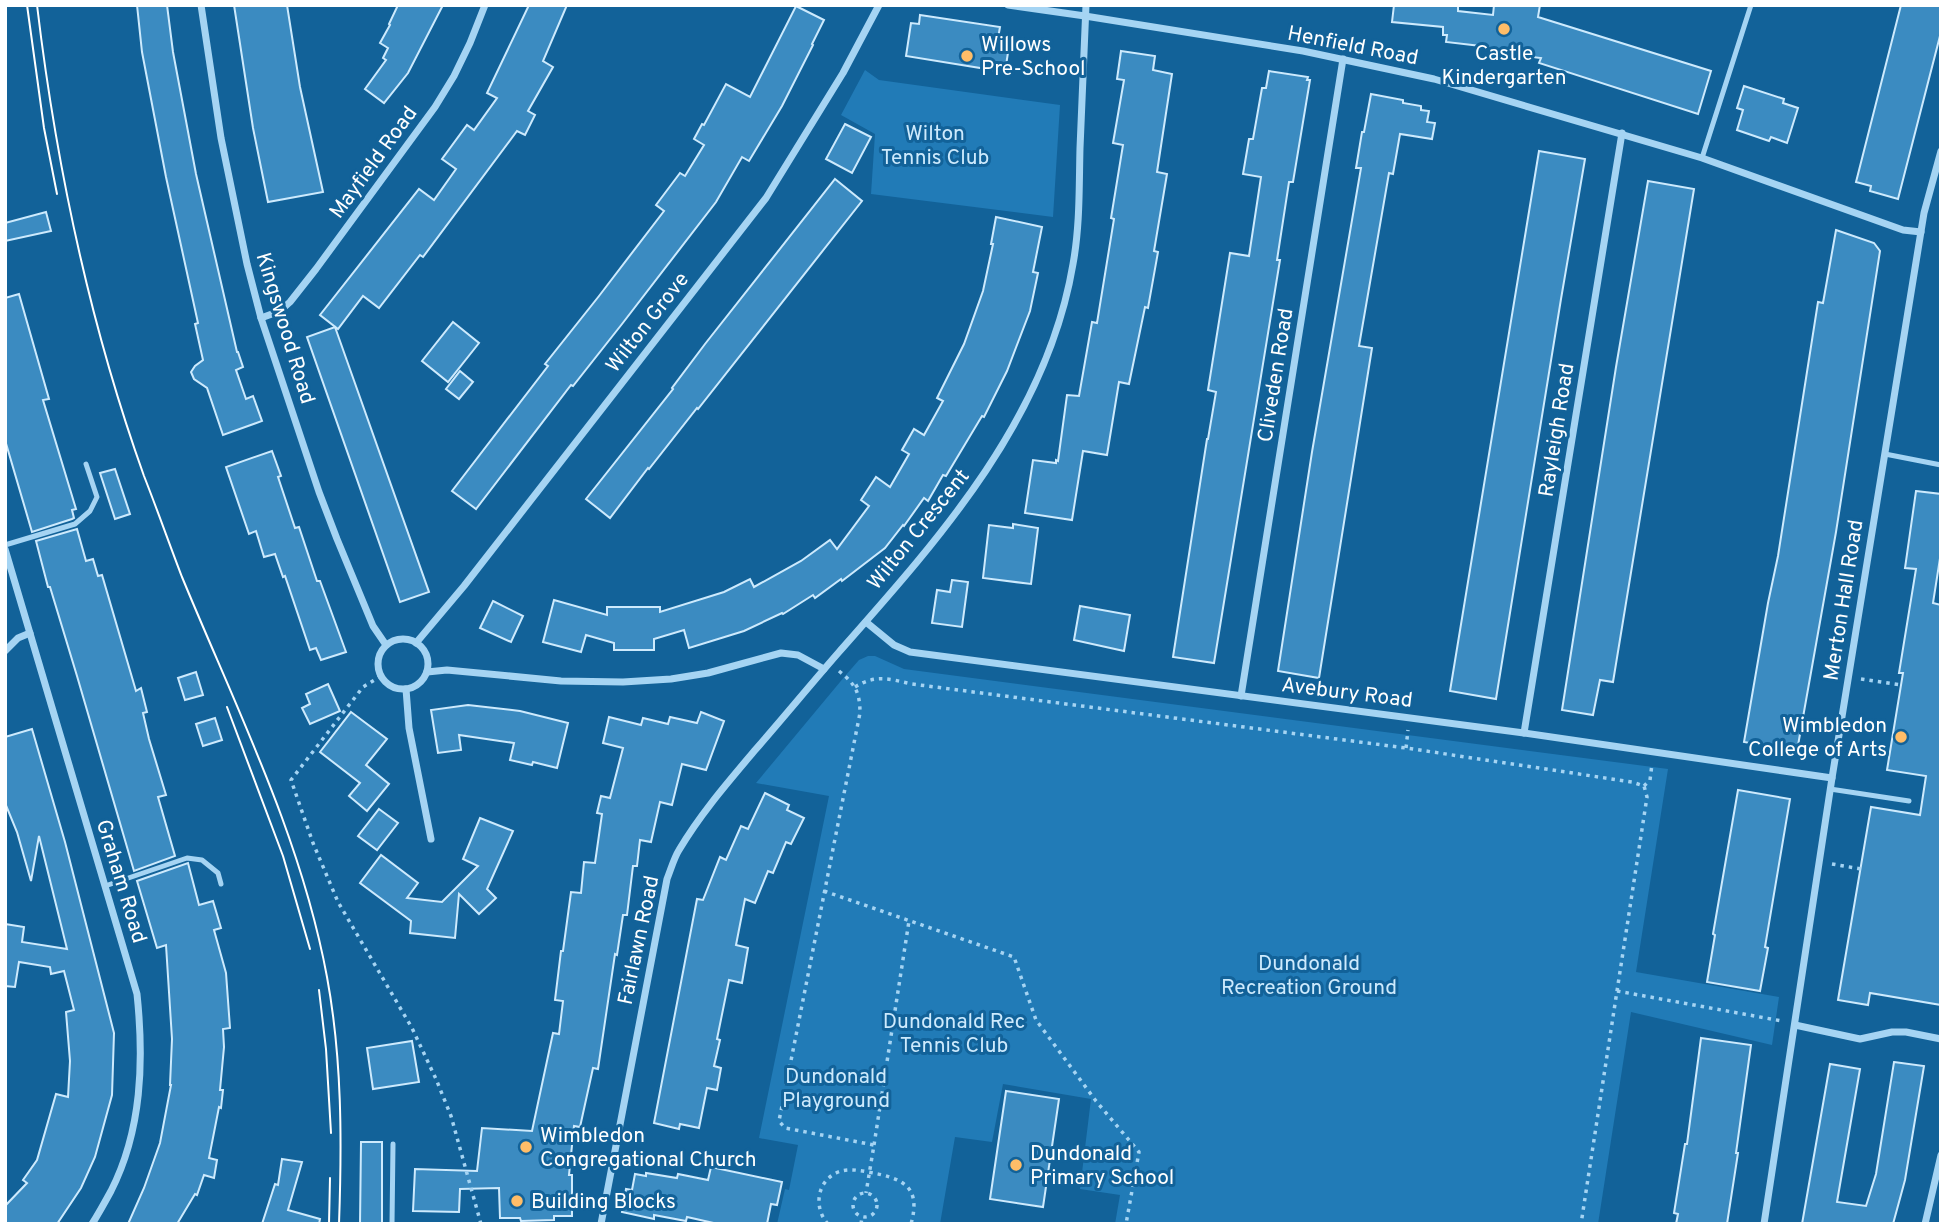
<svg xmlns="http://www.w3.org/2000/svg" width="1946" height="1229" viewBox="0 0 1946 1229" font-family="Overpass,sans-serif">
<style>
.green{fill:#217bb7}
.building{fill:#3b8bc1;stroke:#cdeafd;stroke-width:2}
.lines{fill:none;stroke-linecap:round;stroke-linejoin:round}
.path{stroke:#a5d4f3;stroke-width:3.5;stroke-dasharray:3.5 5;stroke-linecap:butt}
.lane{stroke:#a5d4f3;stroke-width:5}
.street{stroke:#a5d4f3;stroke-width:7}
.tram{stroke:#fff;stroke-width:2}
.poi-dot{fill:#ffbd68;stroke:#126299;stroke-width:2.5}
.labels{text-anchor:middle;stroke-width:6;stroke-linejoin:round;paint-order:stroke}
.poi-label{font-size:21px;fill:#fff;stroke:#126299;text-anchor:start}
.street-label{font-size:21px;fill:#fff;stroke:#126299}
.park-label{font-size:21px;fill:#cdeafd;stroke:#126299}
</style>
<rect width="100%" height="100%" fill="#126299"/>
<!-- green -->
<g class="green">
<polygon points="865,70 879,80 1060,105 1053,217 871,194 875,134 841,115"/>
<polygon points="868,656 875,656 904,669 1668,769 1636,972 1779,997 1772,1045 1631,1012 1598,1224 1115,1224 1120,1195 1080,1189 1091,1099 1003,1084 992,1142 955,1137 940,1224 777,1224 785,1189 789,1190 798,1145 759,1138 829,796 756,783 845,676 859,660"/>
</g>
<!-- building -->
<g class="building">
<polygon points="137,5 167,5 173,52 196,174 237,352 238,352 243,367 236,370 246,399 253,396 262,421 223,435 207,388 194,379 191,372 195,366 203,360 195,324 198,323 166,177 142,52"/>
<polygon points="234,5 287,5 300,87 323,192 268,202 253,128"/>
<polygon points="398,5 443,5 408,73 384,103 365,89 386,60 383,58 388,48 380,43 390,25 389,24"/>
<polygon points="529,5 567,5 543,61 553,67 528,111 535,115 525,135 517,131 423,257 420,255 379,308 363,296 338,329 320,315 419,189 434,200 456,169 442,159 467,125 474,130 497,98 487,93"/>
<polygon points="1394,5 1458,5 1458,11 1493,15 1494,5 1540,5 1538,17 1711,71 1698,114 1539,63 1541,58 1489,52 1489,47 1446,42 1447,35 1443,35 1443,27 1392,22"/>
<polygon points="1901,5 1941,5 1941,32 1898,199 1870,191 1871,186 1856,182"/>
<polygon points="796,6 824,20 812,44 813,45 782,106 749,161 742,157 716,202 622,324 573,386 571,385 476,509 452,491 548,366 545,364 599,296 664,211 656,205 680,173 685,176 704,145 694,139 702,124 704,125 726,84 750,97"/>
<polygon points="920,15 1000,27 997,44 1009,46 1005,72 906,56 911,23 919,24"/>
<polygon points="1121,51 1155,56 1153,70 1172,74 1157,172 1167,174 1154,251 1158,252 1148,308 1145,307 1129,384 1119,382 1107,455 1083,451 1072,520 1025,513 1033,460 1056,463 1056,460 1058,461 1067,395 1079,396 1092,322 1097,323 1114,219 1111,218 1123,145 1113,143 1124,80 1117,79"/>
<polygon points="1269,71 1308,77 1307,80 1310,80 1293,182 1289,182 1277,260 1280,260 1214,663 1173,657 1207,439 1208,439 1216,392 1208,390 1230,253 1249,256 1261,177 1243,174 1249,139 1253,139 1262,88 1266,88"/>
<polygon points="1744,86 1784,99 1783,103 1798,108 1787,143 1771,137 1769,141 1737,130 1743,110 1737,108"/>
<polygon points="1371,94 1403,100 1403,103 1421,106 1421,110 1429,111 1427,122 1435,123 1432,139 1400,134 1393,174 1389,173 1359,346 1372,348 1319,678 1278,671 1312,452 1361,168 1356,168 1362,132 1364,132"/>
<polygon points="845,124 871,137 852,173 826,159"/>
<polygon points="1539,151 1585,159 1561,299 1496,699 1450,691"/>
<polygon points="835,179 862,201 698,409 697,408 649,469 648,468 610,518 586,499 673,389 672,388 705,344"/>
<polygon points="1648,181 1694,189 1613,682 1600,680 1593,715 1562,710 1616,367"/>
<polygon points="46,212 51,231 5,241 5,223"/>
<polygon points="996,217 1042,227 1033,272 1038,273 1030,311 1007,371 984,417 982,416 946,476 943,475 928,501 924,498 904,526 903,525 885,548 842,581 841,579 815,598 813,595 783,614 782,613 744,631 689,648 684,630 654,639 654,650 614,650 614,643 586,635 581,652 543,642 554,600 607,615 607,607 660,607 660,612 724,592 750,579 754,587 801,561 830,540 837,549 869,506 861,500 876,477 890,487 909,454 902,450 914,429 924,435 943,401 937,398 964,344 983,291 993,244 991,244"/>
<polygon points="1836,230 1874,243 1880,251 1836,532 1797,751 1744,742 1768,603 1778,556 1818,302 1823,303"/>
<polygon points="19,294 49,399 43,400 76,509 72,510 74,518 72,519 32,532 5,440 5,298"/>
<polygon points="453,322 479,343 448,382 422,361"/>
<polygon points="335,327 429,592 400,602 307,337"/>
<polygon points="460,371 473,382 459,399 446,389"/>
<polygon points="272,451 281,476 278,477 295,528 299,527 317,581 320,581 346,652 321,660 316,648 310,650 285,576 283,577 275,554 264,557 256,531 249,534 226,467"/>
<polygon points="115,469 130,514 115,519 100,473"/>
<polygon points="1916,491 1941,494 1941,552 1933,603 1941,605 1941,1005 1870,993 1868,1005 1838,1000 1871,807 1920,815 1926,776 1887,770 1903,673 1899,673 1916,569 1905,568"/>
<polygon points="1013,524 1038,528 1031,584 983,578 989,525 1013,528"/>
<polygon points="77,529 86,561 93,559 98,576 102,575 136,691 141,688 147,712 143,713 149,739 166,795 158,797 175,856 134,871 77,676 50,587 48,587 36,541"/>
<polygon points="952,580 968,582 962,627 932,623 937,590 950,592"/>
<polygon points="493,601 523,616 511,642 480,628"/>
<polygon points="1080,606 1130,615 1124,651 1074,640"/>
<polygon points="196,672 203,695 185,700 178,678"/>
<polygon points="328,684 340,711 310,724 302,708 310,704 306,694"/>
<polygon points="468,705 520,711 568,723 557,768 533,762 532,765 510,760 514,743 459,735 461,750 438,753 431,710"/>
<polygon points="351,712 387,739 366,765 389,784 367,811 349,796 360,783 320,752"/>
<polygon points="701,712 724,721 706,770 682,764 672,805 660,802 651,842 640,840 637,866 633,866 627,915 623,915 617,955 615,954 598,1069 593,1068 580,1127 574,1126 569,1175 572,1175 572,1216 554,1216 554,1220 521,1221 520,1218 500,1218 499,1188 460,1189 459,1212 413,1211 415,1169 477,1171 482,1128 532,1131 553,1033 559,1034 563,1001 555,1000 561,951 563,951 571,892 581,893 584,862 595,863 602,814 597,813 601,796 610,798 623,748 603,743 609,717 641,725 643,718 668,724 670,717 697,723"/>
<polygon points="215,718 222,740 203,746 196,724"/>
<polygon points="32,729 65,842 114,1033 112,1095 95,1157 81,1188 57,1224 5,1224 5,1206 27,1183 23,1180 37,1160 56,1094 68,1097 70,1061 66,1012 74,1010 64,971 51,974 50,967 19,962 15,987 5,986 5,924 24,927 22,942 67,949 39,836 31,881 17,832 5,803 5,737"/>
<polygon points="1738,790 1790,799 1765,947 1768,948 1760,991 1707,982 1715,935 1713,934"/>
<polygon points="765,793 789,805 787,810 804,818 791,844 786,842 773,873 768,871 755,903 745,899 736,945 748,948 742,983 729,980 717,1039 720,1040 714,1066 721,1068 717,1090 707,1088 699,1128 680,1124 679,1129 654,1123 697,899 703,900 720,857 726,860 741,826 748,829"/>
<polygon points="379,809 398,823 377,850 358,836"/>
<polygon points="480,818 513,831 487,889 496,898 479,914 459,894 455,938 410,933 411,921 360,883 381,855 418,883 407,898 442,902 478,866 463,859"/>
<polygon points="188,863 199,905 213,901 221,928 214,930 226,973 230,1028 223,1029 224,1047 220,1090 223,1090 221,1108 219,1107 209,1158 217,1160 214,1178 204,1175 197,1195 195,1194 177,1224 128,1224 144,1188 160,1143 171,1085 170,1085 172,1039 166,945 157,948 137,881"/>
<polygon points="1701,1038 1751,1045 1736,1153 1738,1153 1727,1224 1676,1224 1678,1214 1674,1213 1685,1144 1687,1144"/>
<polygon points="412,1041 419,1082 373,1089 367,1048"/>
<polygon points="1894,1062 1924,1066 1905,1180 1893,1224 1802,1224 1830,1064 1860,1069 1837,1202 1866,1206 1876,1174"/>
<polygon points="1006,1091 1059,1099 1043,1207 990,1199"/>
<polygon points="361,1142 382,1142 382,1224 360,1224"/>
<polygon points="282,1159 302,1162 288,1210 320,1219 319,1224 262,1224 275,1184 278,1185"/>
<polygon points="711,1167 782,1182 777,1205 771,1204 767,1224 718,1224 687,1217 686,1221 654,1215 654,1219 622,1212 626,1189 632,1190 635,1174 646,1176 646,1173 677,1178 678,1174 708,1180"/>
</g>
<g class="lines">
<!-- path -->
<g class="path">
<path d="M839,671C855,684 860,692 860,713L779,1121L785,1128L874,1145L866,1193"/>
<polyline points="381,676 363,687 291,780 313,843 338,902 412,1028 436,1079 451,1116 481,1224"/>
<polyline points="1861,679 1901,685"/>
<path d="M855,687C876,674 889,679 912,684L1406,748L1632,782L1644,786L1647,797L1581,1224"/>
<polyline points="1406,748 1408,730"/>
<polyline points="1644,786 1650,780 1652,764"/>
<polyline points="1832,864 1861,869"/>
<polyline points="824,891 1014,957 1036,1020 1096,1101 1139,1152 1126,1224"/>
<polyline points="1617,991 1782,1021"/>
<polyline points="874,1145 909,921"/>
<circle cx="865" cy="1205" r="12"/>
<path d="M828,1224C814,1209 816,1183 836,1173C846,1168 857,1170 868,1172C901,1178 922,1185 911,1224"/>
<polyline points="861,1224 862,1217"/>
</g>
<!-- lane -->
<g class="lane">
<polyline points="1702,158 1751,5"/>
<polyline points="1885,454 1941,465"/>
<polyline points="5,545 75,524 90,511 97,497 86,464"/>
<polyline points="1830,789 1909,801"/>
<polyline points="105,886 187,858 202,860 218,873 221,884"/>
<polyline points="392,1224 393,1144"/>
</g>
<!-- street -->
<g class="street">
<polyline points="201,5 221,138 247,264 261,318 319,492 337,539 373,626 386,645"/>
<polyline points="1008,5 1085,16 1303,51 1434,79 1702,158 1903,230 1921,232"/>
<polyline points="261,318 280,311 290,302 316,269 435,107 454,76 470,43 485,5"/>
<path d="M5,549L137,994C144,1061 142,1130 111,1191C105,1202 99,1213 92,1224"/>
<polyline points="866,622 894,645 910,652 1524,733 1832,778"/>
<circle cx="403" cy="664" r="25"/>
<polyline points="416,643 464,586 766,198 843,73 879,5"/>
<polyline points="5,651 18,638 30,633"/>
<polyline points="427,672 447,670 561,681 623,682 671,679 708,673 781,653 798,655 824,669"/>
<polyline points="406,689 409,728 431,839"/>
<polyline points="1241,696 1343,59"/>
<polyline points="1524,733 1622,133"/>
<polyline points="1795,1025 1860,1039 1892,1032 1906,1032 1941,1039"/>
<path d="M601,1224L667,879C671,869 674,858 679,850C701,813 729,781 756,749C784,717 811,684 839,652C939,539 1047,419 1073,264C1080,226 1079,187 1080,148C1082,100 1084,53 1086,5"/>
<polyline points="1764,1224 1832,778 1924,213 1941,151"/>
<polyline points="1925,1224 1941,1155"/>
</g>
<!-- tram -->
<g class="tram">
<polyline points="27,5 44,128 57,194"/>
<path d="M37,5C56,164 90,325 144,476C157,509 169,543 182,577C236,708 301,836 327,977C342,1058 342,1141 339,1224"/>
<polyline points="227,707 283,856 310,949"/>
<polyline points="319,990 326,1049 331,1133"/>
<polyline points="329,1224 330,1178"/>
</g>
</g>
<!-- markers -->
<g class="poi-dot">
<circle cx="1504" cy="29" r="7"/>
<circle cx="967" cy="56" r="7"/>
<circle cx="1901" cy="737" r="7"/>
<circle cx="526" cy="1147" r="7"/>
<circle cx="1016" cy="1165" r="7"/>
<circle cx="517" cy="1201" r="7"/>
</g>
<g class="labels">
<!-- poi labels -->
<g class="poi-label">
<text x="981" y="51">Willows<tspan x="981" dy="24">Pre-School</tspan></text>
<text x="1504" y="60" text-anchor="middle">Castle<tspan x="1504" dy="24">Kindergarten</tspan></text>
<text x="1887" y="732" text-anchor="end">Wimbledon<tspan x="1887" dy="24">College of Arts</tspan></text>
<text x="540" y="1142">Wimbledon<tspan x="540" dy="24">Congregational Church</tspan></text>
<text x="1030" y="1160">Dundonald<tspan x="1030" dy="24">Primary School</tspan></text>
<text x="531" y="1208">Building Blocks</text>
</g>
<!-- street labels -->
<g class="street-label">
<text transform="translate(1353 45) rotate(11)" y="7">Henfield Road</text>
<text transform="translate(373 162) rotate(-54)" y="7">Mayfield Road</text>
<text transform="translate(647 322) rotate(-52)" y="7">Wilton Grove</text>
<text transform="translate(286 328) rotate(73)" y="7">Kingswood Road</text>
<text transform="translate(1275 375) rotate(-81)" y="7">Cliveden Road</text>
<text transform="translate(1556 430) rotate(-81)" y="7">Rayleigh Road</text>
<text transform="translate(918 529) rotate(-51)" y="7">Wilton Crescent</text>
<text transform="translate(1843 600) rotate(-81)" y="7">Merton Hall Road</text>
<text transform="translate(1347 692) rotate(7)" y="7">Avebury Road</text>
<text transform="translate(122 881) rotate(73)" y="7">Graham Road</text>
<text transform="translate(638 940) rotate(-78)" y="7">Fairlawn Road</text>
</g>
<!-- park labels -->
<g class="park-label">
<text x="935" y="140">Wilton<tspan x="935" dy="24">Tennis Club</tspan></text>
<text x="1309" y="970">Dundonald<tspan x="1309" dy="24">Recreation Ground</tspan></text>
<text x="954" y="1028">Dundonald Rec<tspan x="954" dy="24">Tennis Club</tspan></text>
<text x="836" y="1083">Dundonald<tspan x="836" dy="24">Playground</tspan></text>
</g>
</g>
<!-- border -->
<rect width="1946" height="1229" fill="none" stroke="#ffffff" stroke-width="14"/>
</svg>
